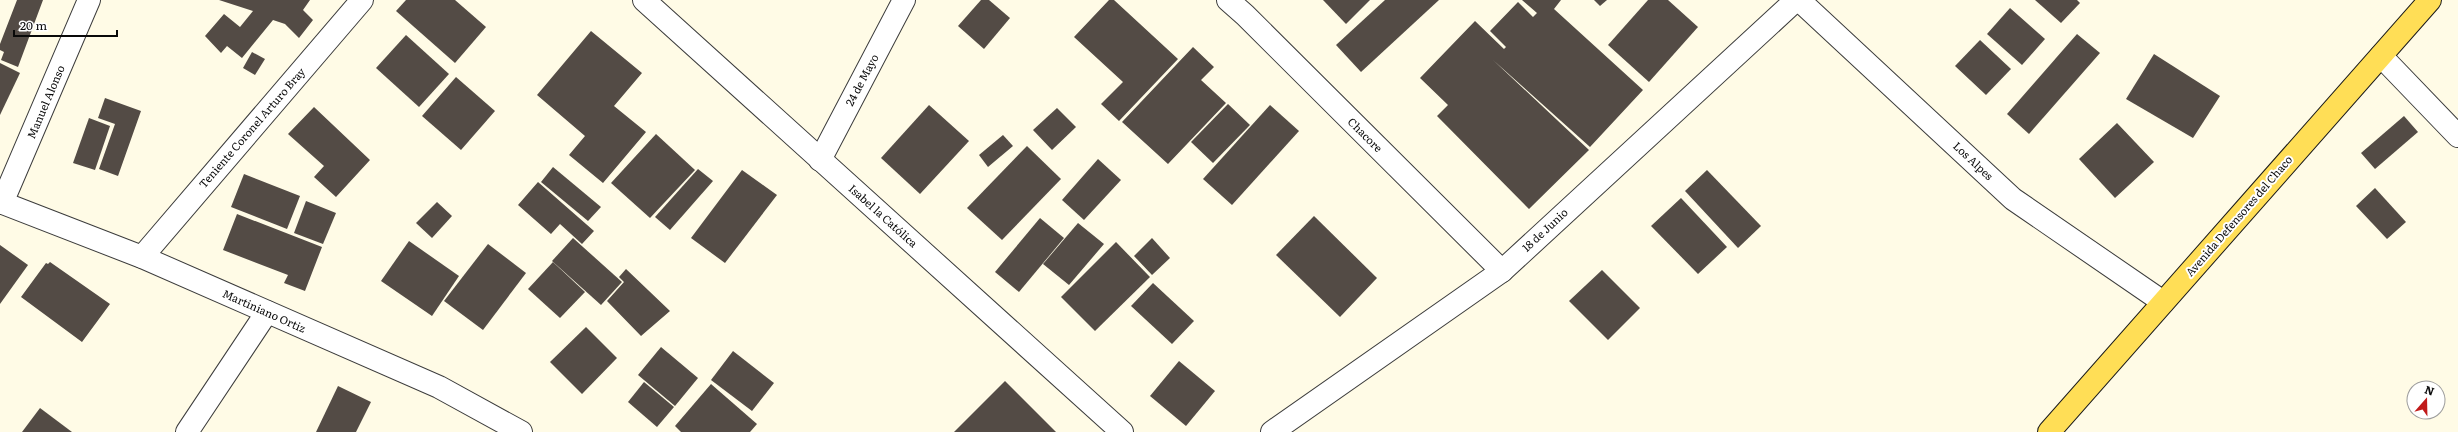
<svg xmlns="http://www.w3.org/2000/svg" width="2458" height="432" viewBox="0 0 2458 432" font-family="Literata,serif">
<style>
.building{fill:#534b45}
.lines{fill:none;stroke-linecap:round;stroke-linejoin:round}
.minor-casing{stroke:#3c3c3c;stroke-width:24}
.major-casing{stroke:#1a1a1a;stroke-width:24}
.minor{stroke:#fff;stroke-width:22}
.major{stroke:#ffde56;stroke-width:22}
.labels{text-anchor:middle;stroke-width:4;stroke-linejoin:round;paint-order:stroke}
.street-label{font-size:11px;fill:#090909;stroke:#fff}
</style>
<rect width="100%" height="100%" fill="#fffbe6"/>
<!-- building -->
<g class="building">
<polygon points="17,0 43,0 18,67 1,60 4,52 0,50 0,44"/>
<polygon points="219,0 310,0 303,10 313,20 299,38 285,24 273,20 242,58 227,46 221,53 205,36 224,14 240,27 253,11"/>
<polygon points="406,0 455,0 486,27 455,63 396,11"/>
<polygon points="981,0 989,0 1010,18 984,49 958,26"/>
<polygon points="1109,0 1114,0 1178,59 1119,121 1101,104 1123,82 1074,37"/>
<polygon points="1323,0 1370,0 1346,24"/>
<polygon points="1385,0 1439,0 1361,72 1336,45"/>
<polygon points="1522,0 1561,0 1554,9 1643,90 1590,147 1493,60 1589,150 1529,209 1437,116 1448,105 1420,78 1475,21 1504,49 1506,47 1490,31 1518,2 1533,17 1537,13"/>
<polygon points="1594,0 1607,0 1600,6"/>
<polygon points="1648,0 1668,0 1698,27 1649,82 1608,45"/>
<polygon points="2035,0 2077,0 2080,3 2061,23"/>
<polygon points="2010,8 2045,39 2022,65 1987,34"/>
<polygon points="591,31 642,73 614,106 646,132 603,183 569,155 585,136 537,95"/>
<polygon points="2077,34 2100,53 2029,134 2007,114"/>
<polygon points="406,35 449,74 419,107 376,68"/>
<polygon points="1980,40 2011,69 1986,95 1955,66"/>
<polygon points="1193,47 1214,67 1201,80 1226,103 1168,164 1122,122"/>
<polygon points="252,52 265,59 255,75 243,68"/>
<polygon points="2154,54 2220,96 2193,138 2126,99"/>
<polygon points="0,63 20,73 0,115"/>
<polygon points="456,77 495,111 461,150 422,116"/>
<polygon points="105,98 141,111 118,176 99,169 115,124 98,118"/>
<polygon points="1228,104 1250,125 1213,163 1191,142"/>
<polygon points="929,105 969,141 920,194 881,158"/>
<polygon points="1270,105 1299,131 1232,205 1203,179"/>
<polygon points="314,107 370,160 336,197 314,177 324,166 288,134"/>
<polygon points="1057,108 1076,127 1052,150 1033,130"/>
<polygon points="2404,116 2418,132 2375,169 2361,153"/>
<polygon points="89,118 110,126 95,170 73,163"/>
<polygon points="2117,123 2154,162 2115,198 2079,159"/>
<polygon points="656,134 695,170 650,218 611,183"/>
<polygon points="1003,135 1013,146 988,167 979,155"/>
<polygon points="1027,146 1061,179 1002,240 967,208"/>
<polygon points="1098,159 1121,180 1084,220 1062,200"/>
<polygon points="553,167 601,207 588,221 541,182"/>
<polygon points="698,169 713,181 670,230 655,217"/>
<polygon points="742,170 777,195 725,263 691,238"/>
<polygon points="1707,170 1761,226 1738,248 1685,191"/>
<polygon points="244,174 300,196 287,229 231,207"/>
<polygon points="538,182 594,231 582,244 560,224 551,234 518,205"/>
<polygon points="2375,188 2406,222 2387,239 2356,206"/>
<polygon points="1681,198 1727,247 1698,274 1651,226"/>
<polygon points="306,201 336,213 323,244 294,233"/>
<polygon points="437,202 452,216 432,238 416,223"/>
<polygon points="237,214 322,247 305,291 284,283 288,275 223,250"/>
<polygon points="1314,216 1377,278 1340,317 1276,255"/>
<polygon points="1040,218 1064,238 1019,292 995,272"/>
<polygon points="1078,223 1104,244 1069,285 1043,264"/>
<polygon points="573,238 622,282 601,305 552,261"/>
<polygon points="1152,238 1170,258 1152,275 1134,256"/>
<polygon points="409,241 459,276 432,316 381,281"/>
<polygon points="1116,242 1150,277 1095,331 1061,297"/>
<polygon points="488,244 526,273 483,330 444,301"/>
<polygon points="0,245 28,265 0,304"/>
<polygon points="50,262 110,304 82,342 21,297 46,263 48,264"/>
<polygon points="553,262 585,292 560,318 528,289"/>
<polygon points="626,269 670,311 641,336 607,301 624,282 619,277"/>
<polygon points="1602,270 1640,308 1608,340 1569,301"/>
<polygon points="1153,283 1194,321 1172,344 1131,306"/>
<polygon points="586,327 617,358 582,394 550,362"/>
<polygon points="661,347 698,378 675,406 638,375"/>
<polygon points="733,351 774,383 752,411 711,380"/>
<polygon points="1179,361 1215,391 1186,426 1150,396"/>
<polygon points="1005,381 1056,432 954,432"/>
<polygon points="644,382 674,407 657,427 628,402"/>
<polygon points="711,384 757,424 750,432 681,432 675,426"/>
<polygon points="338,386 371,402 356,432 316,432"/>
<polygon points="40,408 72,432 22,432"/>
</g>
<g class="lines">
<defs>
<g id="minor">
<polyline points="644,0 1122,432"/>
<polyline points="1228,0 1245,15 1502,271"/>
<polyline points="1799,0 2013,199 2163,302"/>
<polyline points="2381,56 2458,136"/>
<polyline points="820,160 904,0"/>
<polyline points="0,202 142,257 439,387 521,432"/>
<polyline points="2,203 89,0"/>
<polyline points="142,257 362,0"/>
<polyline points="187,432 267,312"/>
<polyline points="1272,432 1502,271 1796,0"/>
</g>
<polyline id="major" points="2049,432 2430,0"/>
</defs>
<!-- minor casing -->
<use href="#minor" class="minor-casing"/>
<!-- major casing -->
<use href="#major" class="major-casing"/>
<!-- minor -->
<use href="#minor" class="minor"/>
<!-- major -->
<use href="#major" class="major"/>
</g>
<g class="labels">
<!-- street labels -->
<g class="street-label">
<text transform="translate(862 80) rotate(-62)" y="4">24 de Mayo</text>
<text transform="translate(46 102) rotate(-67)" y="4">Manuel Alonso</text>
<text transform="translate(252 128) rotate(-49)" y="4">Teniente Coronel Arturo Bray</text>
<text transform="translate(1365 135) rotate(45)" y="4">Chacore</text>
<text transform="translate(1973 161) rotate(43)" y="4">Los Alpes</text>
<text transform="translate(883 216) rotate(42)" y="4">Isabel la Católica</text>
<text transform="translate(2239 216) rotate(-49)" y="4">Avenida Defensores del Chaco</text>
<text transform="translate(1545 230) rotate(-43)" y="4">18 de Junio</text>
<text transform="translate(264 311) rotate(24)" y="4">Martiniano Ortiz</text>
</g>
</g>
<!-- north arrow -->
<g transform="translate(2426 400) rotate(20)"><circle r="19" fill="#ffffff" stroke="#9d9d9d"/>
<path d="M0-3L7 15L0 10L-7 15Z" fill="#c11a1a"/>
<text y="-6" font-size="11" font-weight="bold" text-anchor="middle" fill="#090909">N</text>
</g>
<!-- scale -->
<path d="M14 30v6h103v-6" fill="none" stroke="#090909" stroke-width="2"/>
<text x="20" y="30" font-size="12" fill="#090909" stroke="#ffffff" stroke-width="3" paint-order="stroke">20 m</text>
</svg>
